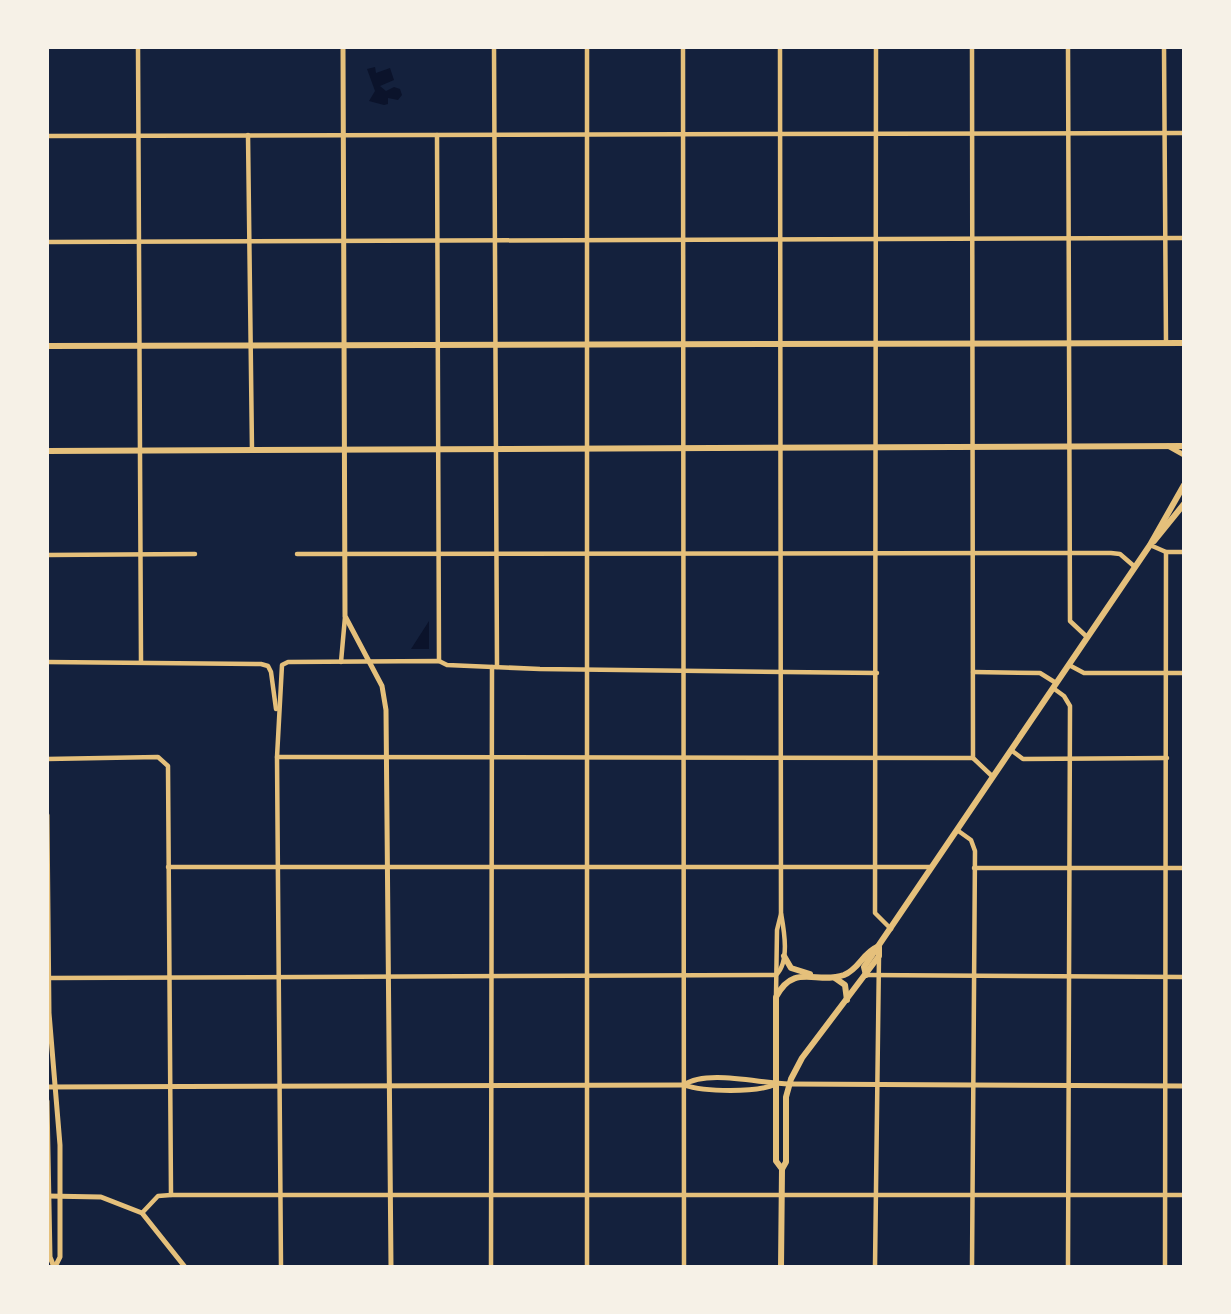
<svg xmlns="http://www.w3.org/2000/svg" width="1231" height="1314" viewBox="0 0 1231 1314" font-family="'Fira Sans Condensed',sans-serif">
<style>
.water{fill:#0b132b}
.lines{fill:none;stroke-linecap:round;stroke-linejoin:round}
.minor{stroke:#e5c07b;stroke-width:4.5}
.tertiary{stroke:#e5c07b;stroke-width:5}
.secondary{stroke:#e5c07b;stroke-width:5}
.primary{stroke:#e5c07b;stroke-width:6}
</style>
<rect width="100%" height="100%" fill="#14213d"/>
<!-- water -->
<g class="water">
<polygon points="375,67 376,73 390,68 394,80 380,86 386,91 394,87 400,89 402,95 398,100 388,98 388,104 384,105 369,101 375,91 367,69"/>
<polygon points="429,621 429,649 411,649"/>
</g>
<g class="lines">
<!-- minor -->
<g class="minor">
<polyline points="138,47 141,662"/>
<polyline points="494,47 497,667"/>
<polyline points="587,47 587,1267"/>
<polyline points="683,47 684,1267"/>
<polyline points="876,47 875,913 891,929"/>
<polyline points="972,47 973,758 993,777"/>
<polyline points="1068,47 1070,621 1087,637"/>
<polyline points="1164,47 1166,343"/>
<polyline points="248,135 252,450"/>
<polyline points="437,135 439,661"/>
<polyline points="47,136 1184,133"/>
<polyline points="47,242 1184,238"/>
<polyline points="1150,545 1166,552 1184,552"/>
<polyline points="297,554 1111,553 1120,554 1135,567"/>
<polyline points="47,555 195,554"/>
<polyline points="47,662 261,664 268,666 271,672 276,709"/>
<polyline points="341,662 345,617"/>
<polyline points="1069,665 1084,673 1184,673"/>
<polyline points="973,672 1040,673 1056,683"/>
<polyline points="1053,688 1064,696 1070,706 1068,1267"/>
<polyline points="1011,750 1023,759 1167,758"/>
<polyline points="277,757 973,758"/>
<polyline points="47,759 158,757 168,766 171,1195"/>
<polyline points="957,830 971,840 975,851 972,1267"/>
<polyline points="168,867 931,867"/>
<polyline points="974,868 1184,868"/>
<path d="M776,975C790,962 784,930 781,913L780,47"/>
<polyline points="866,975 1184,977"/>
<polyline points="48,978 776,975"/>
<polyline points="776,996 777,930 781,914"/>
<polyline points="142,1213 158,1196 171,1195 1184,1195"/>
<polyline points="281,1267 277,757 282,665 288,662 439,661 447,665 540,669 877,673"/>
<polyline points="491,1267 492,667"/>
<polyline points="875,1267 879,956"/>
<polyline points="1165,1267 1166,552"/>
</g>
<!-- tertiary -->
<g class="tertiary">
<polyline points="343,47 345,616 382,686 386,710 391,1267"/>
<polyline points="47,1196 101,1197 142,1213 185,1267"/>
</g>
<!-- secondary -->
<g class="secondary">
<polyline points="1168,446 1184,455"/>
<polyline points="47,815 49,1013 60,1145 60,1257 55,1267"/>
<path d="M684,1085C707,1069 762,1084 789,1084L1184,1086"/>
<path d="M47,1087L684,1085C704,1092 757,1093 776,1084"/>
<polyline points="47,1101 50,1257 54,1267"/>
</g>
<!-- primary -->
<g class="primary">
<polyline points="47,346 1184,343"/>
<polyline points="47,451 1184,446"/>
<polyline points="1154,541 1184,504"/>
<polyline points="784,956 791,968 810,974"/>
<polyline points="866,975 864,967 1150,545 1184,485"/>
<polyline points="835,978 845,985 847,1000"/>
<path d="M782,1169L776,1161V997C794,962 817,985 844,975C859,969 863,953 877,947"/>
<polyline points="781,1267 782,1169 786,1162 786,1097 791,1079 802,1058 879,956 879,947"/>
</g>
</g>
<!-- border -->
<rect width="1231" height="1314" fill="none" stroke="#f6f1e7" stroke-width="98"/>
</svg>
